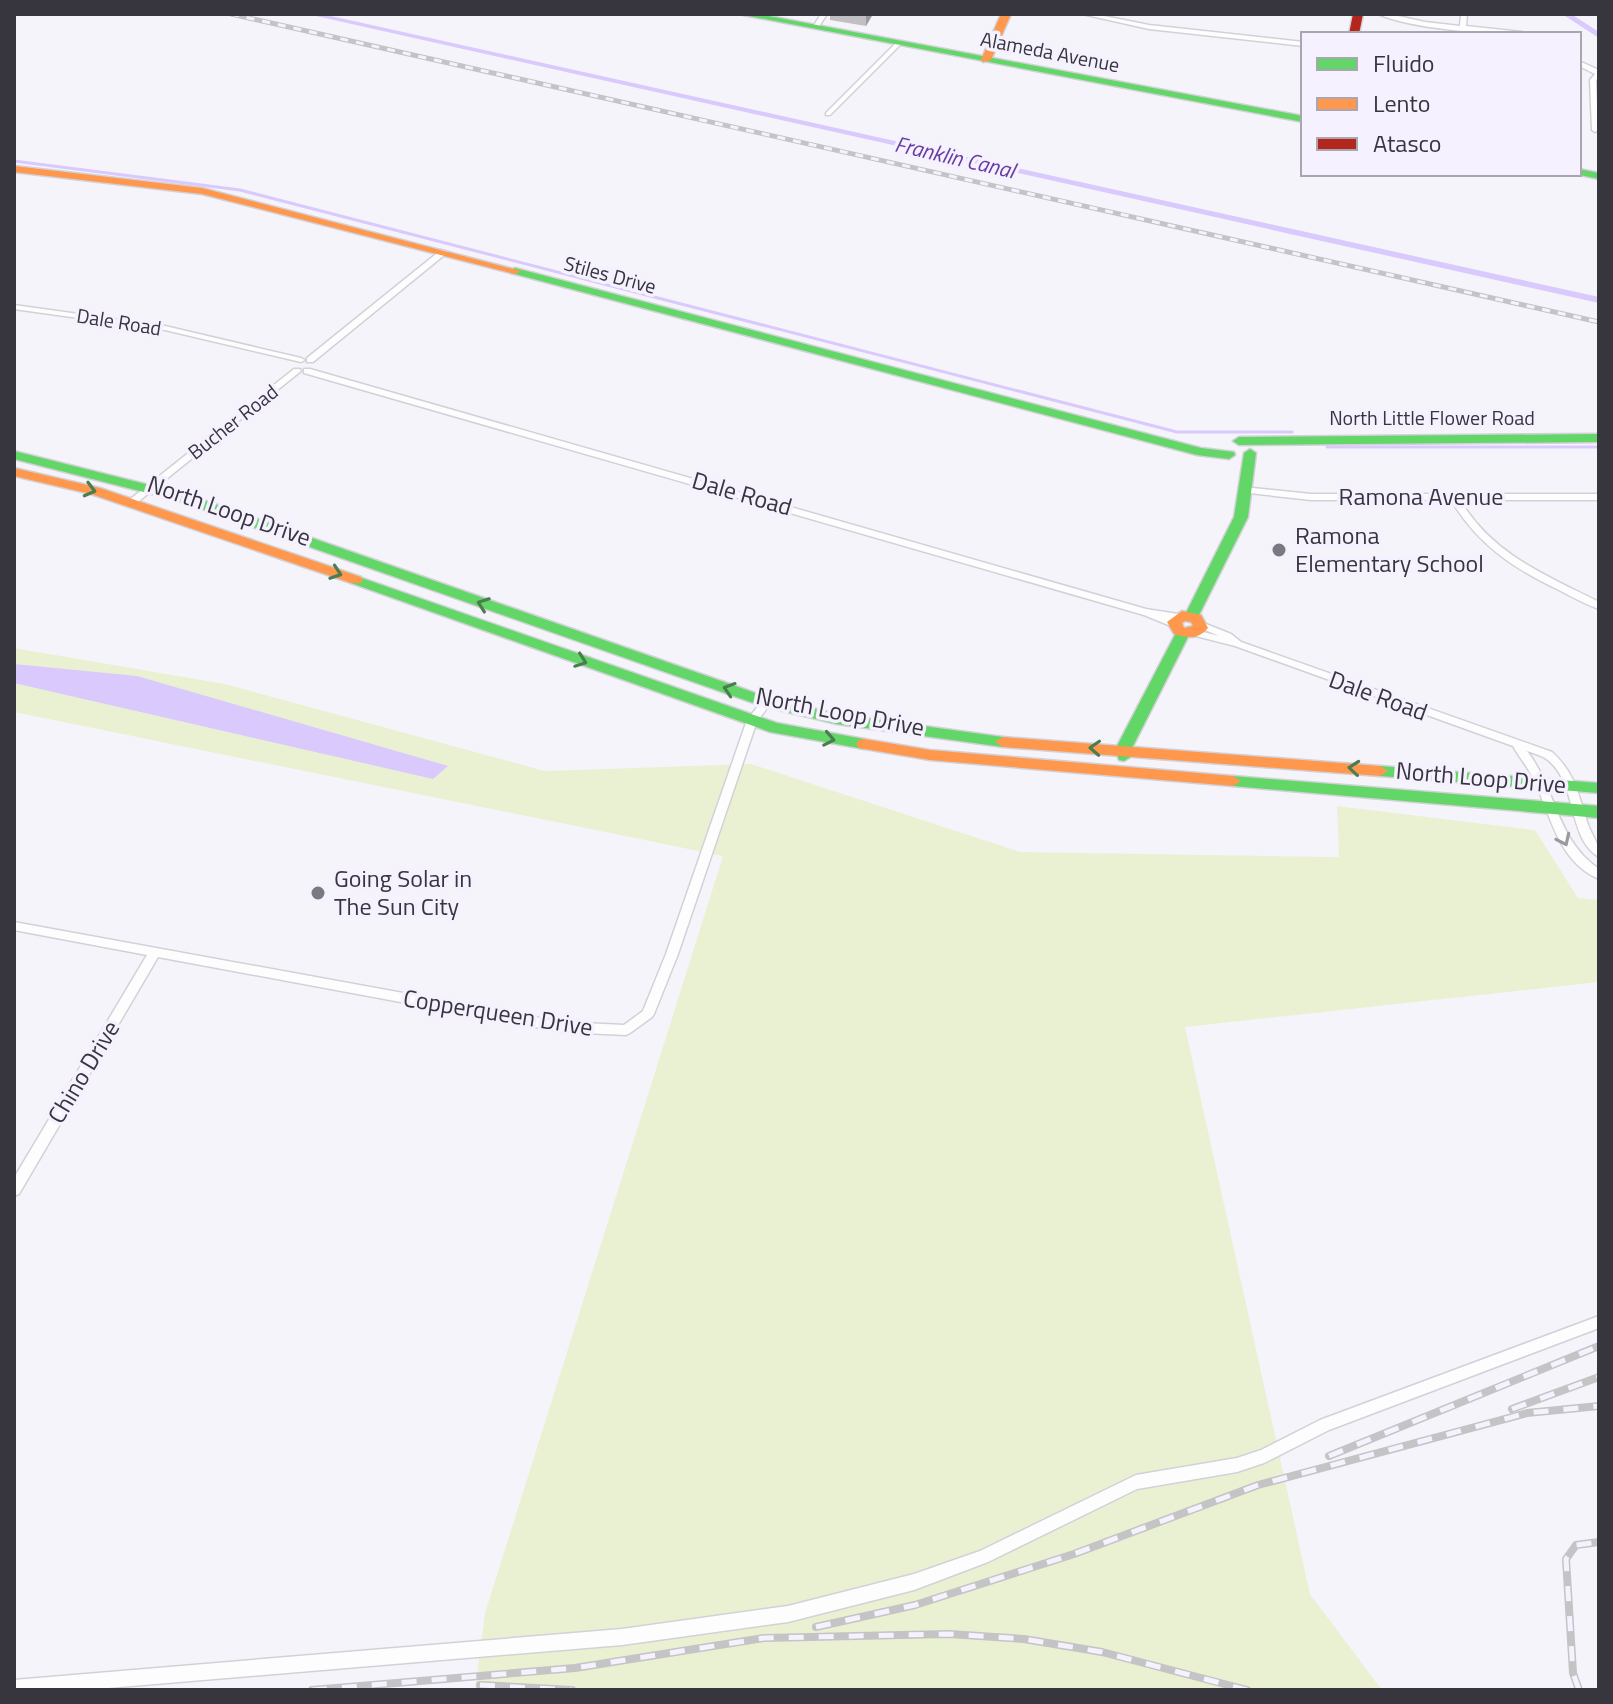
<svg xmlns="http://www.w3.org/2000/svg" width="1613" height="1704" viewBox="0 0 1613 1704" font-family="'Titillium Web',sans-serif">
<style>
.green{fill:#eaf1d3}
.water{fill:#d9c9fd}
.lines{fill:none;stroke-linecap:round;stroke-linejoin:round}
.stream{stroke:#d9c9fd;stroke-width:3}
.canal{fill:#d9c9fd;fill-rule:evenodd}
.street-casing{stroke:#d3d1d8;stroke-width:3}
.fast-casing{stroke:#d3d1d8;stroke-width:3}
.slow-casing{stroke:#d3d1d8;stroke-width:3}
.jam-casing{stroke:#d3d1d8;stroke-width:3}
.street{fill:#fefdfe;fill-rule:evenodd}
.fast{fill:#63d668;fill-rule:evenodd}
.slow{fill:#ff974d;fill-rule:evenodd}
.jam{fill:#b3261e;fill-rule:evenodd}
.rail-far1-casing{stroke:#c4c3c5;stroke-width:5}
.rail-casing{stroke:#c4c3c5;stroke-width:8}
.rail-far1{stroke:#f5f1fe;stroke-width:3;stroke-dasharray:8;stroke-linecap:butt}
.rail{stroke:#f5f1fe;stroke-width:5;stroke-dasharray:15;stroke-linecap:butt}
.wall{fill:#c1bec4}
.shaded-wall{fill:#9d9ba0}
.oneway{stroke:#4b7d50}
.oneway2{stroke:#9a999e}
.poi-dot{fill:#7a7880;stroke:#f5f1fe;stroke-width:3}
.labels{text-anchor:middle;stroke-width:7;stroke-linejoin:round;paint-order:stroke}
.far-street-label{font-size:20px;fill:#37353d;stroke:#f5f1fe}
.far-water-label{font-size:22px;font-style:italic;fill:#653ca2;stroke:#f5f1fe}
.street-label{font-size:24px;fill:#37353d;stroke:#f5f1fe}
.poi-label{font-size:24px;fill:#37353d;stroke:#f5f1fe;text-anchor:start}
</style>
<rect width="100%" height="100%" fill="#f6f4fb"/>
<!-- green -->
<polygon class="green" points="14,648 225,684 545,771 751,764 1020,852 1339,857 1337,806 1535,830 1578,898 1599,900 1599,982 1185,1027 1310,1594 1382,1690 475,1690 485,1613 723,856 14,712"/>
<!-- water -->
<polygon class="water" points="14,664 137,676 448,766 433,779 14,683"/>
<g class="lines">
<!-- stream -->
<g class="stream">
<polyline points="14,161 240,190 1177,432 1292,432"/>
<polyline points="1327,447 1599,447"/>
</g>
<!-- canal -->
<g class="canal">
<polygon points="307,14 322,14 1599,297 1599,303"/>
<polygon points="1562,14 1571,14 1599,32 1599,38"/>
</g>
<defs>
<g id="street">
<polygon points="821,14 827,14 818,28 814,28 813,27"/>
<polygon points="1082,14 1094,14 1149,25 1303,42 1303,46 1149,29"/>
<path d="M1378,14H1389L1425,22L1460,26L1461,14H1467L1466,26L1522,32L1525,34C1486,34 1413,29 1378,14Z"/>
<polygon points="897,42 902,43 830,115 826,115 826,113"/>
<polygon points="1579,61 1599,70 1599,77 1596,80 1598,130 1595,132 1592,130 1590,80 1595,74 1579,66"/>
<polygon points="441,250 448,252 313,362 307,362 307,358"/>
<polygon points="14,305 165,326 301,358 305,360 301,362 165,330 14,309"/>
<polygon points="294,369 300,369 301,371 134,505 128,505 128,501"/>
<polygon points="304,369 310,369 1146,609 1178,614 1183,617 1178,620 1171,619 1179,624 1174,627 1171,626 1144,615 304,373"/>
<path d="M1243,487L1311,494H1599V500H1460C1492,554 1545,575 1599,602V609C1585,604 1572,597 1559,590C1513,568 1478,545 1451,500H1311L1240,492V488Z"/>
<path d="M1201,622L1231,634L1241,642L1552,752C1577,775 1578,796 1589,827C1594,839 1599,843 1599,857C1566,838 1579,781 1545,758C1540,755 1533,753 1527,751C1557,790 1556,840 1599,869V879C1557,861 1551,814 1533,778C1527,766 1519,757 1513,746L1235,646L1192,635L1190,633L1195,630L1219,636L1198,627L1196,625L1198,623Z"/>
<polygon points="767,699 772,702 757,721 678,954 654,1014 652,1017 630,1033 626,1035 562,1032 158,957 19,1194 14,1196 14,1178 147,955 14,930 14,922 562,1022 624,1025 643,1011 666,954 747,720 763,700"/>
<polygon points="1599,1316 1599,1328 1329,1430 1264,1463 1237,1472 1137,1489 988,1562 914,1590 788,1622 622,1645 84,1690 14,1690 14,1680 622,1629 788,1606 914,1574 980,1551 1136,1475 1237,1458 1261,1450 1320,1420"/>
</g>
<g id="fast">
<polygon points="738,14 758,14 1303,116 1303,122"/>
<polygon points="1579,169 1599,173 1599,179 1575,174 1579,174"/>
<polygon points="515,268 1201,448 1234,452 1235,455 1229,459 1197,455 511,273 509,271"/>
<polygon points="1599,434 1599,442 1239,445 1233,441 1239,437"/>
<polygon points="1250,449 1256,453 1248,517 1198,617 1191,622 1186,620 1184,617 1234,517 1244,453"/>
<polygon points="14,451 189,495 770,698 837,714 1003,737 1011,742 1003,747 837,724 762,706 179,501 14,459"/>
<polygon points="356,576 777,723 864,739 872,744 864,749 770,732 351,583 349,580 351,577"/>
<polygon points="1183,628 1190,633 1131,750 1132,756 1124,761 1119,760 1115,750 1176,633"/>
<polygon points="1380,766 1599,783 1599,793 1380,776 1372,771"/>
<polygon points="1233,776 1599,806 1599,818 1233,786 1225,781"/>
</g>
<g id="slow">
<polygon points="1001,14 1011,14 991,60 983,62 981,60"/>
<polygon points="14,166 202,188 521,271 515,274 202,194 14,172"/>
<polygon points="14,468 100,488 361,577 363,580 361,583 351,583 91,494 14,476"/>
<path d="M1182,611L1201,615L1208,628C1198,640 1188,638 1174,634L1167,622ZM1185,621L1191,622L1193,626L1184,628L1182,623Z"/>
<polygon points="1003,737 1380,766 1388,771 1380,776 1003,747 995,742"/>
<polygon points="864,739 930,750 1233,776 1241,781 1233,786 930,760 859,748 856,744 859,740"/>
</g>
<polygon id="jam" points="1353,14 1363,14 1359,34 1349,34"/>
</defs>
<!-- street casing -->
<use href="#street" class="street-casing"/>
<!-- fast casing -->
<use href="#fast" class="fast-casing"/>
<!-- slow casing -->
<use href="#slow" class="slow-casing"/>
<!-- jam casing -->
<use href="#jam" class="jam-casing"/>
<!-- street -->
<use href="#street" class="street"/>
<!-- fast -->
<use href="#fast" class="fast"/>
<!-- slow -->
<use href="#slow" class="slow"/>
<!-- jam -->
<use href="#jam" class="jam"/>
<defs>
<polyline id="rail-far1" points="231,14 1599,322"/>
<g id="rail">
<polyline points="1512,1409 1599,1377"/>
<polyline points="1329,1456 1599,1346"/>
<polyline points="816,1627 915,1605 1074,1554 1258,1485 1527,1413 1599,1406"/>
<polyline points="480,1685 572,1690"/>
<polyline points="312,1690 575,1668 764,1638 949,1634 1024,1639 1102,1652 1247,1690"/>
<polyline points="1579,1690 1573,1673 1566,1559 1576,1545 1599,1542"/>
</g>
</defs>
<!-- rail-far1 casing -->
<use href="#rail-far1" class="rail-far1-casing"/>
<!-- rail casing -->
<use href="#rail" class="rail-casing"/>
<!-- rail-far1 -->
<use href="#rail-far1" class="rail-far1"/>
<!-- rail -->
<use href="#rail" class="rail"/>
</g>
<!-- wall -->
<polygon class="wall" points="830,14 873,14 866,26 830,20"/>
<!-- shaded-wall -->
<polygon class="shaded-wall" points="867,14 873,14 866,26 866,16"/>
<!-- one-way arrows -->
<defs><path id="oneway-chevron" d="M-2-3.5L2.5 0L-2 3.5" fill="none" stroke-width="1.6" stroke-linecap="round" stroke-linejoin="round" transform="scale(2)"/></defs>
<g class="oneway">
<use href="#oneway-chevron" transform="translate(90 490) rotate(15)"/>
<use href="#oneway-chevron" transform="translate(336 573) rotate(19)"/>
<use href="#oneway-chevron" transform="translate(483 604) rotate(-160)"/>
<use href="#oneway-chevron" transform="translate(581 661) rotate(20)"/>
<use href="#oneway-chevron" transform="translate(729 689) rotate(-162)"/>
<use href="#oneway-chevron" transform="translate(829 739) rotate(11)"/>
<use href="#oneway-chevron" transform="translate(1095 748) rotate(-177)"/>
<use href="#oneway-chevron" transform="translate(1354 768) rotate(-175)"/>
</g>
<use class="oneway2" href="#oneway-chevron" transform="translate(1564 840) rotate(65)"/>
<!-- markers -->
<g class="poi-dot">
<circle cx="1279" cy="550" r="8"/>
<circle cx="318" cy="893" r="8"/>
</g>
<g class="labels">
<!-- far-street labels -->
<g class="far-street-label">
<text transform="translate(1050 52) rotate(11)" y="7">Alameda Avenue</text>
<text transform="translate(610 275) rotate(15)" y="7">Stiles Drive</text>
<text transform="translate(119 322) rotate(9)" y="7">Dale Road</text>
<text x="1432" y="425">North Little Flower Road</text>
<text transform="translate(233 422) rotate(-38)" y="7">Bucher Road</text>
</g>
<!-- far-water labels -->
<g class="far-water-label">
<text transform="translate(955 157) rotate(13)" y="8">Franklin Canal</text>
</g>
<!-- street labels -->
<g class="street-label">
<text transform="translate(742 494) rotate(16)" y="8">Dale Road</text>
<text x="1421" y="505">Ramona Avenue</text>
<text transform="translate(229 511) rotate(19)" y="8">North Loop Drive</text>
<text transform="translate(1378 696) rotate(20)" y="8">Dale Road</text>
<text transform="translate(840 712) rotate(11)" y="8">North Loop Drive</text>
<text transform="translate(1481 778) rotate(5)" y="8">North Loop Drive</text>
<text transform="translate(498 1013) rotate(9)" y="8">Copperqueen Drive</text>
<text transform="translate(84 1072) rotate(-59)" y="8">Chino Drive</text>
</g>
<!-- poi labels -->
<g class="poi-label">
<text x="1295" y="544">Ramona<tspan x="1295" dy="28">Elementary School</tspan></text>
<text x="334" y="887">Going Solar in<tspan x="334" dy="28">The Sun City</tspan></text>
</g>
</g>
<!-- border -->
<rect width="1613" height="1704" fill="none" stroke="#37353d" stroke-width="32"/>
<!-- legend -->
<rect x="1301" y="32" width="280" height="144" fill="#f5f1fe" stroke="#a9a6b1" stroke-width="2"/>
<rect x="1317" y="58" width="40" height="12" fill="#63d668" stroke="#a9a6b1" stroke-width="2"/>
<text x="1373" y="72" font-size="24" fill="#37353d">Fluido</text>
<rect x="1317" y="98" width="40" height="12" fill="#ff974d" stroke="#a9a6b1" stroke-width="2"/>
<text x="1373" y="112" font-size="24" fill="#37353d">Lento</text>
<rect x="1317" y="138" width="40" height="12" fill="#b3261e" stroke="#a9a6b1" stroke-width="2"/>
<text x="1373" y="152" font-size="24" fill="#37353d">Atasco</text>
</svg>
